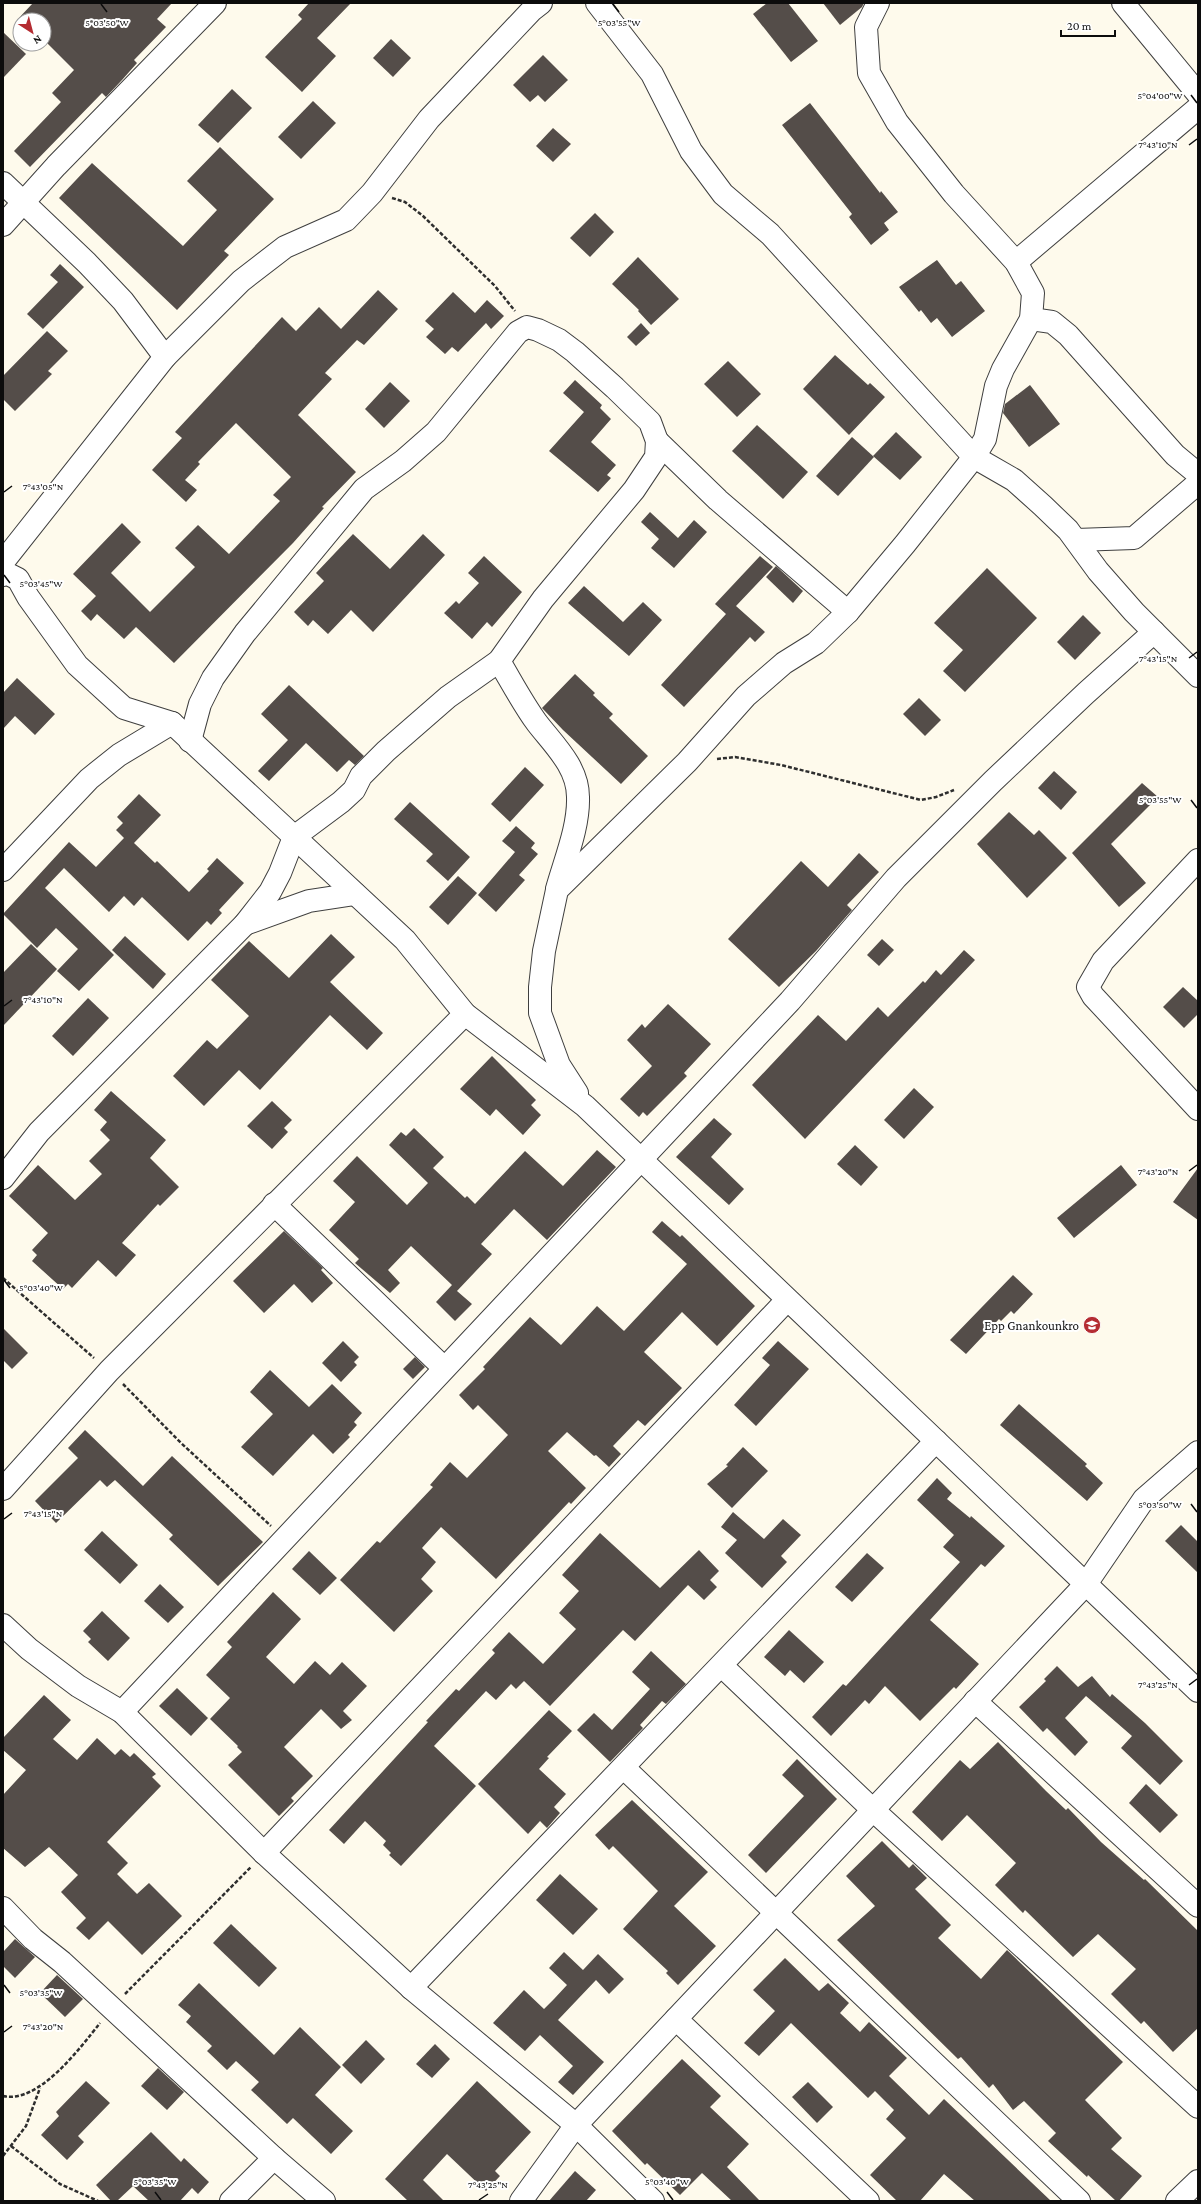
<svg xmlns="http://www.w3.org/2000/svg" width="1201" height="2204" viewBox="0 0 1201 2204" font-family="'Crimson Pro',serif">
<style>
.building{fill:#544d49}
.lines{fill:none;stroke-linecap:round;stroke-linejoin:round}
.minor-casing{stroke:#3f3f3f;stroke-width:24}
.path{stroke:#2e2e2e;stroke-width:2.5;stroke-dasharray:4 2;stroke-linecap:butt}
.minor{stroke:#fff;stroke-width:22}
.ticks{fill:none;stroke:#0c0c0c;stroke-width:1.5}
.labels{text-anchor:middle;stroke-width:4;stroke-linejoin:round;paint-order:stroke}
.poi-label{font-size:13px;fill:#0c0c0c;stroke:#fff;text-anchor:end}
.ticks-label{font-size:10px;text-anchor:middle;fill:#0c0c0c;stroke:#fff;stroke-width:4;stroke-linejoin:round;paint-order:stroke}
</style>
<rect width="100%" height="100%" fill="#fefaec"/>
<!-- building -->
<g class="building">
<polygon points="33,3 172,3 157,19 166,27 134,60 137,63 122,80 106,97 102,93 30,167 14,151 61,102 52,93 74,70 44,40 44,20 17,20"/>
<polygon points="309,3 351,3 317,38 336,56 302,92 265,57 302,19 298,15"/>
<polygon points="767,3 788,3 818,41 791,62 753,14"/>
<polygon points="823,3 864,3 862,7 840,25"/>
<polygon points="3,32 26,54 3,78"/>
<polygon points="391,39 411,58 393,77 373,58"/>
<polygon points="543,55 568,80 545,102 538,95 530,102 513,85"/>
<polygon points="232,89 252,108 218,143 198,125"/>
<polygon points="313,101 336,123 301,159 278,137"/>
<polygon points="810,103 880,193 881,191 898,212 884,223 889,230 871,245 849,217 852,214 782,125"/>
<polygon points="553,128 571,144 553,162 536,146"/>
<polygon points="220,147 274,199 224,251 229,255 177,310 59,198 92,163 183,246 217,210 187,181"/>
<polygon points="595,213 614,232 590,257 570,238"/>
<polygon points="638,257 679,299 651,325 638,311 639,310 612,284"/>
<polygon points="937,260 956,285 961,281 985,311 952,337 937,318 931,323 921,310 919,312 899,287"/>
<polygon points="60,264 84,287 43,329 27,314 58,282 50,275"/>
<polygon points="378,290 398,309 364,345 357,340 325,373 332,379 298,415 356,472 322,507 324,508 293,543 174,663 136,627 124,639 97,614 91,621 81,611 96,596 73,574 122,523 141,542 111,573 150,612 195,567 175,548 198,525 229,554 280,501 273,495 291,477 236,423 198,462 200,464 185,480 197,490 186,502 152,470 182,438 175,432 282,317 296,331 319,307 341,329"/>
<polygon points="453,292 475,313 487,300 504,316 491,329 486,323 458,352 452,347 445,354 426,337 434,329 425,321"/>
<polygon points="641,323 650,333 636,346 627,337"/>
<polygon points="47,331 68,351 48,371 52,374 15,411 3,399 3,376"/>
<polygon points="835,355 868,385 870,383 885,397 849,435 803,389"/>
<polygon points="728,361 761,394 737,417 704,384"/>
<polygon points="575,380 602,405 600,408 611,419 591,442 616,465 607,475 611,478 598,492 549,451 584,412 563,393"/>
<polygon points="390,382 410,401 384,428 365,409"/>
<polygon points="1030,385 1060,424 1029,447 1003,413 1005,404"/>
<polygon points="757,425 808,472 783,499 732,451"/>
<polygon points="896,432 922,457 900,480 873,456"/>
<polygon points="852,437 874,457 838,496 816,476"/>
<polygon points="650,512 678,538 694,520 707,532 674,568 651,548 659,539 641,522"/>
<polygon points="353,534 390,569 423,534 445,555 373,632 351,610 328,634 313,620 308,626 294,612 324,581 316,573"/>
<polygon points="484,556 522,592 492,627 487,622 472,639 444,613 456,601 459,604 479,583 468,573"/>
<polygon points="760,556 773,567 736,606 765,632 755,642 750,637 684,707 661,685 726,614 715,604"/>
<polygon points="776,566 803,591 793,603 766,577"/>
<polygon points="987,568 1037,618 965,692 943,671 963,650 934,623"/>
<polygon points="584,586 623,622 643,602 662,620 629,656 568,603"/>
<polygon points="1083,615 1101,633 1075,660 1057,642"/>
<polygon points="575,674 595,693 593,695 613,714 609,718 648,756 621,784 563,730 542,708"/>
<polygon points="17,678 55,714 35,735 15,716 3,729 3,693"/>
<polygon points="289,685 364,756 355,765 349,760 337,772 306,743 269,781 258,771 288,740 261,714"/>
<polygon points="919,698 941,720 925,736 903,714"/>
<polygon points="525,767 544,785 510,822 491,804"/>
<polygon points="1054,771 1077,792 1061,810 1038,788"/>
<polygon points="1142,783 1158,797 1111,844 1146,883 1119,907 1072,853"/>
<polygon points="139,794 161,815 134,843 155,863 157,861 189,892 209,871 207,869 217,858 244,883 219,910 222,913 211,925 207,921 188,941 142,897 134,906 124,896 109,912 64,868 45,888 114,955 79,991 57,971 78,949 56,928 37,948 3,914 69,842 96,867 124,838 116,830 123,823 117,817"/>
<polygon points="410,802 470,857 448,881 426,861 433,854 394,819"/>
<polygon points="1009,812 1034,835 1039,830 1067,858 1027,898 977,844"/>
<polygon points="516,826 535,843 531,848 538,854 519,875 525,880 496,912 478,895 515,852 502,841"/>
<polygon points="859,853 879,872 847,905 852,910 816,951 779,987 728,939 801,861 828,887"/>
<polygon points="458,876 477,893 448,925 429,907"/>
<polygon points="331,934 355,957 330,982 383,1033 367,1050 330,1015 260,1090 239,1070 204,1106 173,1076 207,1040 217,1049 249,1016 211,980 249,941 289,978"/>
<polygon points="125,936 166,974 153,989 112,950"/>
<polygon points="882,939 894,950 879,966 867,955"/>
<polygon points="31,944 57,969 3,1026 3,973"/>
<polygon points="964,950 975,960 805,1139 752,1085 818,1015 846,1041 878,1007 888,1017 923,981 925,983 936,970 941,975"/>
<polygon points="1183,987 1198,1001 1198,1014 1184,1028 1163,1007"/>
<polygon points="88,998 109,1018 73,1056 52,1036"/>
<polygon points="668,1004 711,1044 684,1073 687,1076 647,1116 643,1112 639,1117 620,1099 652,1066 627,1040 642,1024 645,1028"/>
<polygon points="492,1056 536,1100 531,1105 541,1115 523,1135 496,1109 490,1116 460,1089"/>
<polygon points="914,1088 934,1107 904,1139 884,1120"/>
<polygon points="111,1091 166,1140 150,1158 179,1187 160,1206 158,1204 122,1243 136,1255 116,1277 98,1260 72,1288 68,1284 63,1289 32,1261 37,1255 32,1250 48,1233 9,1196 38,1165 75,1200 102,1174 89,1161 110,1140 100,1130 107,1122 94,1110"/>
<polygon points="272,1101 292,1120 284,1128 288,1132 272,1149 247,1126"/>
<polygon points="714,1118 732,1134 711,1157 744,1189 729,1205 676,1157"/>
<polygon points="414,1128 444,1157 433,1168 465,1198 467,1196 475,1204 525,1151 563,1186 597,1150 616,1167 547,1240 514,1209 481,1244 492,1254 457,1291 472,1304 455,1321 436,1302 452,1285 411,1246 388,1270 400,1283 390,1293 355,1263 359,1259 329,1230 355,1202 333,1181 357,1156 407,1205 428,1183 389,1145 401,1132 406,1136"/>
<polygon points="855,1145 878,1167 861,1186 837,1164"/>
<polygon points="1121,1165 1137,1185 1074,1238 1057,1218"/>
<polygon points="1198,1168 1198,1220 1173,1202"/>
<polygon points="662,1221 680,1237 682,1235 755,1306 717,1346 682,1312 644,1352 682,1388 645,1426 638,1420 613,1446 621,1454 609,1467 596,1455 594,1456 567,1432 548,1451 586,1488 571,1504 569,1502 496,1579 441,1527 422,1548 436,1562 421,1579 433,1591 394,1632 340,1580 377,1541 380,1543 433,1487 430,1485 450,1462 467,1478 508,1435 478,1405 473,1410 459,1395 485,1369 483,1367 530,1317 561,1345 597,1306 624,1331 687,1264 652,1232"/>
<polygon points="284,1231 323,1268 321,1270 333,1283 312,1303 294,1284 264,1313 233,1281"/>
<polygon points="1013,1275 1033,1294 1014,1314 1011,1311 1001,1321 999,1319 966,1354 950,1340"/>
<polygon points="3,1328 28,1353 12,1369 3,1360"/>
<polygon points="343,1341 359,1357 354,1362 357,1365 341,1382 322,1363"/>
<polygon points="778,1341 809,1369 756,1426 734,1405 770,1365 762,1358"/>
<polygon points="415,1357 425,1367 413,1379 403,1369"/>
<polygon points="270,1370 309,1407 332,1384 362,1413 354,1422 357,1425 348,1435 350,1437 333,1454 313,1434 273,1476 241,1447 273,1414 250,1392"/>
<polygon points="1019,1404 1087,1464 1085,1466 1103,1483 1087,1501 1000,1425"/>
<polygon points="85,1430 143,1486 172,1456 263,1542 218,1586 169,1539 173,1535 115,1480 107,1487 100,1480 56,1523 35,1501 78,1458 68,1448"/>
<polygon points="743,1447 768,1471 732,1508 707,1484 728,1466 726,1465"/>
<polygon points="937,1478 952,1493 947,1499 970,1518 971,1516 1005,1546 985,1567 981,1564 930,1620 979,1664 956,1689 954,1687 920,1721 885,1686 869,1704 865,1700 831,1736 812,1717 843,1684 846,1686 960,1562 943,1547 954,1535 917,1500"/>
<polygon points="733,1512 764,1539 783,1519 801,1535 781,1556 787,1562 762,1588 725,1553 737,1540 721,1527"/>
<polygon points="1181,1525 1198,1542 1198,1573 1165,1541"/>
<polygon points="102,1531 138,1565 120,1584 84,1550"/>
<polygon points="600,1533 660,1588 699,1550 719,1571 710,1580 717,1587 704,1600 688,1585 635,1641 623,1630 550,1706 524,1681 516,1689 511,1684 496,1700 486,1691 434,1746 476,1786 401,1866 389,1855 391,1853 383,1845 386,1841 365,1821 344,1844 329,1830 428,1722 426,1721 456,1689 459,1691 495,1653 492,1650 509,1632 543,1664 576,1629 559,1613 579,1591 562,1575"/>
<polygon points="309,1551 337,1578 320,1595 292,1569"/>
<polygon points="867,1553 884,1568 852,1602 835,1587"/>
<polygon points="160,1584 184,1607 168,1623 144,1601"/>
<polygon points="273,1592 301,1619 266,1657 294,1684 315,1661 330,1675 342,1662 367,1686 343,1711 352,1720 341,1729 321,1709 284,1747 313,1776 291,1798 294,1801 279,1816 228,1765 242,1752 237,1747 238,1746 210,1719 230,1698 206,1675 232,1647 227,1642"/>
<polygon points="102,1611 130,1638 108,1661 88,1642 91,1639 83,1631"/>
<polygon points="789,1630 824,1662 804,1683 790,1670 785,1676 764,1657"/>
<polygon points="651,1651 686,1684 666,1704 662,1701 640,1725 643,1728 610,1762 577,1730 594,1713 612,1730 650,1689 632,1672"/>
<polygon points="1057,1666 1078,1687 1092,1676 1110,1697 1112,1694 1145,1723 1183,1761 1160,1785 1121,1748 1132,1736 1086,1696 1065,1718 1088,1742 1075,1756 1047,1728 1043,1732 1019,1707 1046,1681 1044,1679"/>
<polygon points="177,1688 208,1718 191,1736 159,1706"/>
<polygon points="44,1695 71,1720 53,1739 77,1760 97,1738 115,1755 121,1749 130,1757 134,1753 156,1774 152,1777 161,1786 107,1842 128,1863 117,1874 137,1894 149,1883 182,1916 142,1955 108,1921 89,1940 76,1928 86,1918 61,1892 78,1875 49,1847 25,1867 3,1848 3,1795 26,1770 3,1750 3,1738"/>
<polygon points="549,1710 572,1731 547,1757 549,1758 539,1769 566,1794 554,1807 560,1813 547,1828 540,1821 528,1834 478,1784"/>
<polygon points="998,1742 1046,1791 1066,1810 1068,1808 1101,1842 1144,1880 1145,1879 1198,1931 1198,2028 1173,2052 1144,2021 1141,2024 1111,1994 1136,1969 1098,1934 1073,1957 1025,1910 1023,1913 995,1885 1016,1863 967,1815 942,1841 912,1812 960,1760 970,1769"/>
<polygon points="797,1759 837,1799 766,1873 748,1855 804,1796 782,1775"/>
<polygon points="1146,1784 1178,1815 1160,1833 1129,1803"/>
<polygon points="632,1800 708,1872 674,1906 716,1946 678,1985 666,1973 668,1971 623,1929 658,1891 613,1846 609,1850 595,1835"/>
<polygon points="882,1841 909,1868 913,1864 927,1878 915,1889 951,1925 938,1938 981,1979 1007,1950 1123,2062 1085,2100 1122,2138 1111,2149 1142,2176 1119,2201 1116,2201 1088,2175 1087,2177 1048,2141 1056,2133 1024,2101 1013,2110 993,2084 989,2088 961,2057 958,2059 837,1940 875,1906 846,1876"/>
<polygon points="560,1874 598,1909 573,1935 536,1900"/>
<polygon points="231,1924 277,1968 259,1987 213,1943"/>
<polygon points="15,1939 35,1957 15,1978 3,1966 3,1952"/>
<polygon points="564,1952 583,1970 598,1954 624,1979 609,1994 596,1980 558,2020 604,2062 573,2095 558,2082 573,2066 540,2035 525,2051 493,2023 524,1990 544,2009 554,1999 567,1985 549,1968"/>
<polygon points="785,1958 819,1991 828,1983 849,2003 840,2013 860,2032 869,2022 907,2058 889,2076 929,2115 944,2099 1051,2201 975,2201 944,2174 920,2201 897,2201 870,2175 906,2138 886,2119 894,2110 875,2091 868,2098 791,2023 759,2056 744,2043 775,2011 753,1990"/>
<polygon points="57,1975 83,1999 65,2017 40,1993"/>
<polygon points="199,1983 274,2055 300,2027 341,2067 315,2095 353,2131 331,2154 293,2118 287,2124 251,2090 259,2082 236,2061 227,2070 207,2051 212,2046 186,2022 191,2016 178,2005"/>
<polygon points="366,2040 385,2059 361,2084 342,2065"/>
<polygon points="435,2044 450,2059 432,2078 416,2064"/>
<polygon points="682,2059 721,2096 710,2107 749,2144 727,2167 760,2201 732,2201 702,2173 680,2195 647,2163 645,2165 612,2131"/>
<polygon points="158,2068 184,2092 167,2110 141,2086"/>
<polygon points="86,2081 110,2103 78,2136 84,2142 67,2160 41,2135 59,2116 56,2112"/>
<polygon points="477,2081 531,2132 495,2171 500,2176 486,2191 447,2154 423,2180 444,2201 408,2201 385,2179"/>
<polygon points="808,2082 833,2107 817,2123 792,2097"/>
<polygon points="151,2132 181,2162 184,2158 209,2182 198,2194 192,2188 180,2201 149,2201 133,2186 117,2201 111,2201 96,2185"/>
<polygon points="575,2171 596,2190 586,2201 549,2201"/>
</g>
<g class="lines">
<defs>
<g id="minor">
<polyline points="597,3 652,74 691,151 723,194 770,234 974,457 1014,480 1043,506 1068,530 1098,571 1134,612 1198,676"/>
<polyline points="1123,3 1198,94"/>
<polyline points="3,183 87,263 123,301 165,357"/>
<polyline points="3,225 56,166 215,3"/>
<polyline points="1016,262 1198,108"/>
<polyline points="1031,319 1052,322 1068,335 1175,455 1198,474"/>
<polyline points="657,441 718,500 848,612"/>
<polyline points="1076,540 1134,538 1198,483"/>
<polyline points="3,562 165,357 241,281 285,247 346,220 372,193 429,119 532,10 541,3"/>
<polyline points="3,575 8,574 18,579 28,597 77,665 124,708 172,723 405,940 465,1014 585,1106 1198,1691"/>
<path d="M499,661C511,681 523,704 537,723C554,745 578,767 578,797C579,827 565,860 557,889"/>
<polyline points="1198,860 1103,961 1088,987 1093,996 1198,1109"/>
<polyline points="3,870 89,779 119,755 172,723"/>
<polyline points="245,924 309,901 355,894"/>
<polyline points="577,1093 559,1065 540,1013 540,987 544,951 557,890 687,762 746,696 784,663 816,643 848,612 905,544 974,457 985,439 996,386 1003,369 1031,319 1033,293 1016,262 954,194 897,122 869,73 866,27 878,3"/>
<polyline points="3,1178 39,1132 245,924 270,892 280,873 294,837 341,802 354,790 361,776 386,751 448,697 499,661 543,599 634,490 656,457 657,441 650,422 615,388 575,352 559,340 538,330 527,327 518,332 436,432 403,461 364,489 245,633 213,678 200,704 190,741"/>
<polyline points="274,1204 444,1368"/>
<polyline points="3,1489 109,1371 465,1014"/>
<polyline points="3,1625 29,1649 78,1686 122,1712 264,1853 411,1988 576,2125 653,2201"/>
<polyline points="722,1666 873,1810 1198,2107"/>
<polyline points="975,1701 1198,1906"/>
<polyline points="122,1712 790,1001 896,878 993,781 1086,693 1154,632"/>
<polyline points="624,1768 1079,2201"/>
<polyline points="264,1853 787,1300"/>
<polyline points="3,1908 33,1939 62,1962 274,2158 324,2201"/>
<polyline points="411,1988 936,1441"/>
<polyline points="676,2019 868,2201"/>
<polyline points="231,2201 274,2158"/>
<polyline points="521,2201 576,2125 1086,1584 1144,1499 1198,1452"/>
<polyline points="1177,2201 1198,2181"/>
</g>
</defs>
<!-- minor casing -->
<use href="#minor" class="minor-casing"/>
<!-- path -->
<g class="path">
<polyline points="392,198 405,202 423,216 495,286 515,311"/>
<polyline points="717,759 735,757 781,765 921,800 936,797 954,790"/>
<polyline points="3,1278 94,1358"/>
<polyline points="123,1384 181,1443 271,1526"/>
<polyline points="125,1994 251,1867"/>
<path d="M3,2096C39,2104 80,2048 100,2023"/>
<polyline points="11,2146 60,2184 98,2201"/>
<polyline points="3,2156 26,2126 40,2088"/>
</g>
<!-- minor -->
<use href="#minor" class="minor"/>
</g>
<!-- ticks -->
<path class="ticks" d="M101,4L107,12M613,4L619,12M1191,95L1197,103M1189,145L1197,139M4,492L12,486M4,575L10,583M1189,658L1197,652M1191,800L1197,808M4,1006L12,1000M1189,1171L1197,1165M4,1280L10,1288M1191,1504L1197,1512M4,1519L12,1513M1189,1685L1197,1679M4,1985L10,1993M4,2032L12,2026M155,2192L161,2200M667,2192L673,2200M479,2200L488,2194"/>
<!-- icons -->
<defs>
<symbol id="school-disc" viewBox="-11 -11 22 22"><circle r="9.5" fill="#b42c32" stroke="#fff"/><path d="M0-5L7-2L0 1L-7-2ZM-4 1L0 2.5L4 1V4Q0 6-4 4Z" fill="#fff"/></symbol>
</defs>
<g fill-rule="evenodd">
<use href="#school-disc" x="1082" y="1315" width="20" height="20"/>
</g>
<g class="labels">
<!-- poi labels -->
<g class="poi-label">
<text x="1079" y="1330">Epp Gnankounkro</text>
</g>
</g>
<g class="ticks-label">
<text x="107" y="26">5°03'50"W</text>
<text x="619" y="26">5°03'55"W</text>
<text x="1160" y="99">5°04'00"W</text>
<text x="1158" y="148">7°43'10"N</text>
<text x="43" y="490">7°43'05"N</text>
<text x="41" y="587">5°03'45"W</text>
<text x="1158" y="662">7°43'15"N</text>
<text x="1160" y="803">5°03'55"W</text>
<text x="43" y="1003">7°43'10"N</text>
<text x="1158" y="1175">7°43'20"N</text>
<text x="41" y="1291">5°03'40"W</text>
<text x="1160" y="1508">5°03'50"W</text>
<text x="43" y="1517">7°43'15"N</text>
<text x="1158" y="1688">7°43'25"N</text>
<text x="41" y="1996">5°03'35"W</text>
<text x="43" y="2030">7°43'20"N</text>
<text x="155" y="2185">5°03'35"W</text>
<text x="667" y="2185">5°03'40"W</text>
<text x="488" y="2188">7°43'25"N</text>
</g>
<!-- border -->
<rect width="1201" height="2204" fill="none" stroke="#0c0c0c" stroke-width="8"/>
<!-- north arrow -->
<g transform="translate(32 32) rotate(144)"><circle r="19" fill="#ffffff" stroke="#9e9e9e"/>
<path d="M0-3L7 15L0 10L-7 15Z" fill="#b42c32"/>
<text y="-6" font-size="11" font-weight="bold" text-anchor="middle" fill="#0c0c0c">N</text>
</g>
<!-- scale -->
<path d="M1061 30v6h54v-6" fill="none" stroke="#0c0c0c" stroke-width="2"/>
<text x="1067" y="30" font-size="12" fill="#0c0c0c" stroke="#ffffff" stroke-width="3" paint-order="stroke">20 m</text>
</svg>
